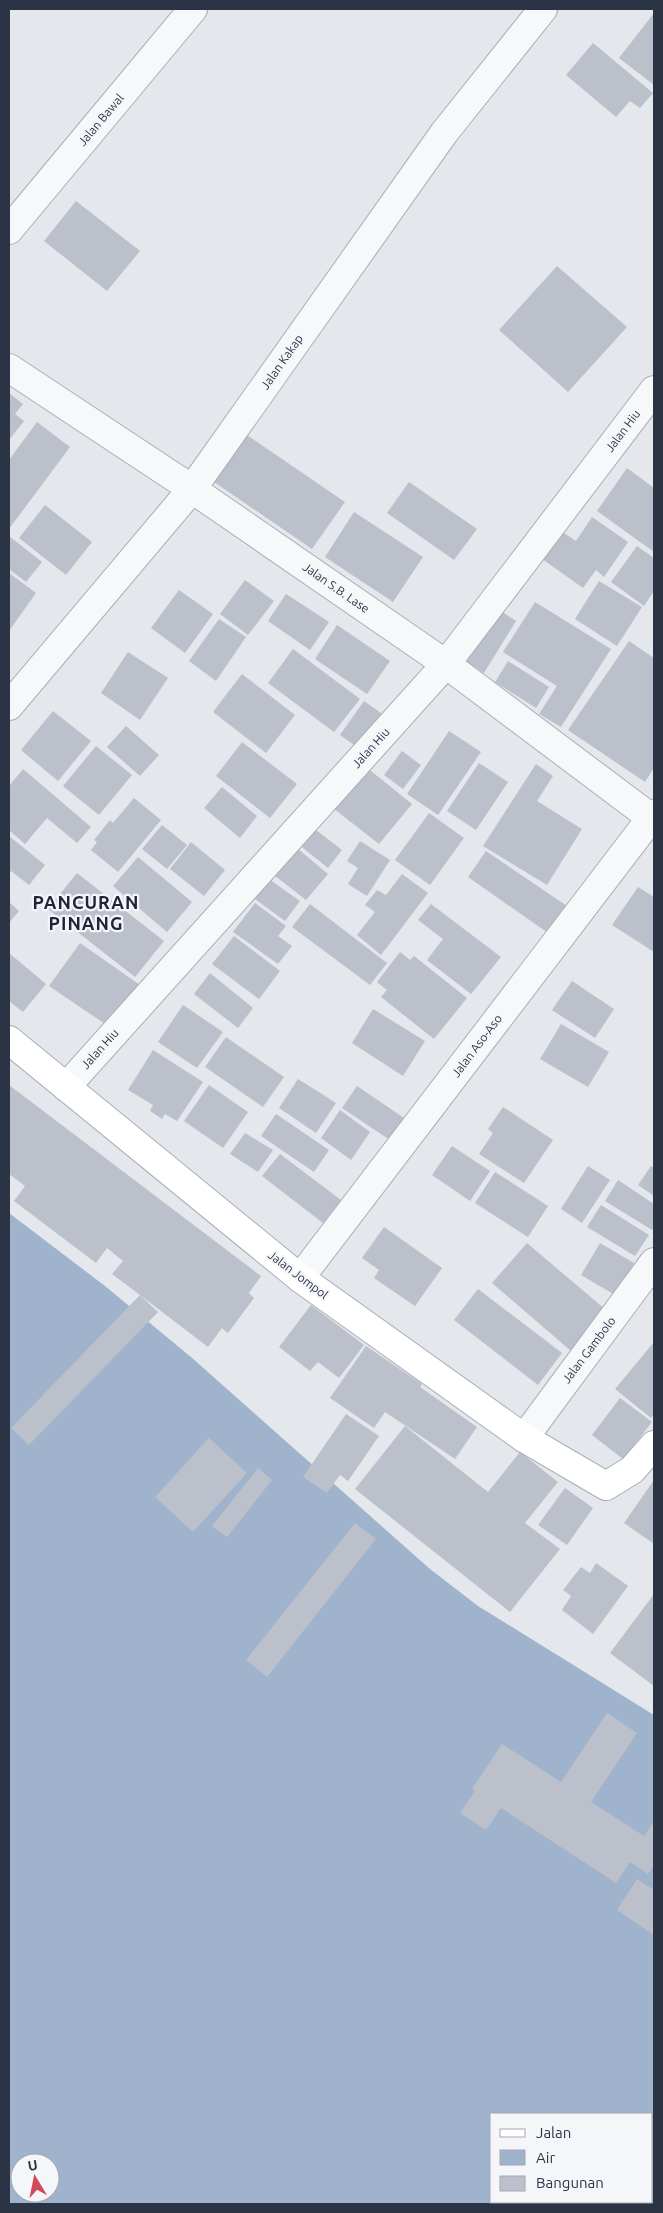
<svg xmlns="http://www.w3.org/2000/svg" width="663" height="2213" viewBox="0 0 663 2213" font-family="Ubuntu,sans-serif">
<style>
.water{fill:#9fb4cc;fill-rule:evenodd}
.building{fill:#bbc0ca}
.lines{fill:none;stroke-linecap:round;stroke-linejoin:round}
.street-casing{stroke:#a9aeb7;stroke-width:30}
.secondary-casing{stroke:#a9aeb7;stroke-width:30}
.street{stroke:#f7f8fa;stroke-width:28}
.secondary{stroke:#fff;stroke-width:28}
.labels{text-anchor:middle;stroke-width:4.5;stroke-linejoin:round;paint-order:stroke}
.street-label{font-size:12px;fill:#2b3445;stroke:#f4f6f9}
.district-label{font-size:18px;font-weight:bold;letter-spacing:1px;fill:#1d2536;stroke:#f4f6f9}
</style>
<rect width="100%" height="100%" fill="#e4e7ec"/>
<!-- water -->
<path class="water" d="M9,1213L105,1286L191,1357L430,1569L478,1606L654,1715V2204H9ZM492,2114H652V2202H492ZM20,2163H50V2193H20Z"/>
<!-- building -->
<g class="building">
<polygon points="654,13 654,85 619,58"/>
<polygon points="593,43 653,93 640,108 630,101 616,117 566,75"/>
<polygon points="76,201 140,251 107,291 44,241"/>
<polygon points="557,266 627,327 568,392 499,330"/>
<polygon points="9,393 23,404 15,414 24,421 9,440"/>
<polygon points="37,422 70,447 9,529 9,460"/>
<polygon points="247,435 345,502 312,549 214,482"/>
<polygon points="627,468 654,488 654,552 597,511"/>
<polygon points="409,482 477,529 454,560 387,513"/>
<polygon points="45,505 92,542 66,575 19,538"/>
<polygon points="354,512 423,557 393,602 325,557"/>
<polygon points="592,517 628,542 604,577 596,570 583,588 538,556 558,529 576,541"/>
<polygon points="9,536 42,562 26,582 9,569"/>
<polygon points="637,546 654,558 654,591 644,606 611,582"/>
<polygon points="9,573 36,593 9,631"/>
<polygon points="245,580 274,601 248,635 220,614"/>
<polygon points="599,581 642,607 617,646 575,619"/>
<polygon points="179,590 213,614 185,653 151,628"/>
<polygon points="286,594 329,622 310,650 268,621"/>
<polygon points="535,602 611,649 561,727 539,714 557,686 503,652"/>
<polygon points="495,607 516,621 484,673 462,659"/>
<polygon points="219,619 246,637 216,681 189,661"/>
<polygon points="337,625 390,661 367,694 315,659"/>
<polygon points="629,641 654,658 654,768 645,782 568,730"/>
<polygon points="293,649 360,699 334,732 268,683"/>
<polygon points="128,652 168,678 140,720 101,693"/>
<polygon points="508,661 549,687 536,708 495,682"/>
<polygon points="242,674 295,715 266,753 213,712"/>
<polygon points="364,701 388,718 364,752 340,735"/>
<polygon points="53,711 91,741 58,781 21,750"/>
<polygon points="126,726 159,755 140,776 107,747"/>
<polygon points="449,731 481,752 438,815 407,794"/>
<polygon points="242,742 297,784 270,818 216,776"/>
<polygon points="96,746 132,775 99,815 63,786"/>
<polygon points="402,751 421,765 403,789 384,775"/>
<polygon points="479,763 508,782 476,830 447,811"/>
<polygon points="536,764 553,776 537,801 582,829 547,885 483,846"/>
<polygon points="366,767 412,804 379,844 333,808"/>
<polygon points="23,769 91,827 77,843 47,818 25,844 9,830 9,786"/>
<polygon points="222,787 257,816 240,838 204,808"/>
<polygon points="134,798 161,820 118,872 91,850 97,842 94,840 110,820 113,823"/>
<polygon points="429,813 464,838 430,885 395,860"/>
<polygon points="162,825 187,845 167,869 142,849"/>
<polygon points="312,827 342,850 328,868 298,844"/>
<polygon points="9,836 45,865 29,885 11,871 9,874"/>
<polygon points="360,841 390,860 367,896 348,884 358,868 347,861"/>
<polygon points="191,842 225,870 204,896 170,869"/>
<polygon points="297,848 328,874 306,900 274,875"/>
<polygon points="486,851 567,906 548,933 468,877"/>
<polygon points="138,857 192,902 167,932 113,886"/>
<polygon points="77,873 164,941 135,977 48,909"/>
<polygon points="402,874 428,893 381,955 357,935 375,912 365,905 377,890 386,895"/>
<polygon points="266,877 300,901 285,921 251,896"/>
<polygon points="638,887 654,897 654,952 612,925"/>
<polygon points="9,902 19,911 9,923"/>
<polygon points="255,903 286,926 278,936 292,946 278,964 233,932"/>
<polygon points="310,904 387,963 370,985 292,927"/>
<polygon points="431,904 501,957 471,994 427,960 443,939 418,920"/>
<polygon points="234,936 280,971 259,999 212,964"/>
<polygon points="80,943 140,985 111,1028 49,986"/>
<polygon points="400,952 410,960 414,956 467,998 434,1039 381,997 387,990 377,982"/>
<polygon points="9,953 46,984 23,1012 9,1001"/>
<polygon points="210,973 253,1008 238,1028 194,994"/>
<polygon points="572,981 614,1009 595,1038 552,1010"/>
<polygon points="183,1005 223,1032 197,1068 158,1042"/>
<polygon points="373,1009 425,1041 403,1076 352,1043"/>
<polygon points="561,1024 609,1052 588,1087 540,1059"/>
<polygon points="226,1037 284,1077 263,1107 205,1067"/>
<polygon points="153,1050 203,1082 177,1121 165,1114 162,1119 150,1111 153,1105 128,1090"/>
<polygon points="298,1079 336,1103 316,1133 279,1108"/>
<polygon points="9,1085 261,1276 249,1293 254,1298 228,1333 222,1328 208,1347 140,1295 158,1312 29,1445 11,1428 140,1295 112,1274 123,1261 107,1248 96,1263 14,1201 25,1186 9,1174"/>
<polygon points="209,1085 248,1112 223,1148 184,1121"/>
<polygon points="357,1086 404,1118 390,1140 342,1108"/>
<polygon points="503,1107 553,1140 524,1183 479,1154 493,1133 488,1129"/>
<polygon points="340,1110 370,1132 351,1160 321,1138"/>
<polygon points="276,1114 329,1150 314,1172 261,1136"/>
<polygon points="245,1133 273,1150 258,1172 230,1154"/>
<polygon points="452,1146 490,1171 470,1201 432,1175"/>
<polygon points="280,1154 341,1200 323,1223 262,1176"/>
<polygon points="588,1166 610,1180 582,1223 561,1209"/>
<polygon points="651,1166 654,1168 654,1196 638,1185"/>
<polygon points="495,1172 548,1206 528,1237 475,1203"/>
<polygon points="618,1180 654,1204 654,1227 652,1230 605,1201"/>
<polygon points="601,1205 649,1235 635,1256 587,1227"/>
<polygon points="384,1227 442,1268 415,1306 374,1278 379,1270 362,1258"/>
<polygon points="527,1243 606,1310 571,1351 492,1283"/>
<polygon points="600,1243 634,1263 615,1295 581,1275"/>
<polygon points="478,1289 562,1353 538,1385 454,1320"/>
<polygon points="311,1305 364,1345 339,1378 318,1362 310,1371 279,1347"/>
<polygon points="654,1342 654,1414 651,1418 615,1389"/>
<polygon points="366,1346 422,1384 420,1387 477,1427 455,1459 385,1412 374,1428 330,1398"/>
<polygon points="620,1398 652,1422 623,1459 592,1435"/>
<polygon points="346,1414 379,1436 348,1481 340,1475 327,1493 303,1477"/>
<polygon points="405,1426 488,1492 520,1452 558,1482 525,1523 560,1549 510,1612 355,1489"/>
<polygon points="209,1438 247,1473 193,1532 155,1497"/>
<polygon points="258,1468 272,1480 227,1537 212,1526"/>
<polygon points="654,1480 654,1544 624,1523"/>
<polygon points="565,1488 593,1508 567,1545 538,1525"/>
<polygon points="355,1523 376,1539 267,1677 246,1660"/>
<polygon points="596,1563 628,1586 593,1634 562,1610 571,1596 563,1590 581,1567 590,1573"/>
<polygon points="654,1594 654,1686 610,1653"/>
<polygon points="607,1713 637,1733 591,1802 644,1836 654,1821 654,1865 648,1874 630,1862 616,1883 501,1808 486,1830 460,1813 475,1791 472,1789 502,1744 561,1782"/>
<polygon points="637,1879 654,1890 654,1935 617,1910"/>
</g>
<g class="lines">
<defs>
<g id="street">
<polyline points="9,230 193,9"/>
<polyline points="9,368 192,489 446,664 654,820"/>
<polyline points="9,706 192,489 444,133 543,9"/>
<polyline points="66,1087 446,664 654,390"/>
<polyline points="300,1278 654,814"/>
<polyline points="524,1438 654,1262"/>
</g>
<polyline id="secondary" points="9,1040 300,1278 524,1438 606,1486 632,1470 654,1445"/>
</defs>
<!-- street casing -->
<use href="#street" class="street-casing"/>
<!-- secondary casing -->
<use href="#secondary" class="secondary-casing"/>
<!-- street -->
<use href="#street" class="street"/>
<!-- secondary -->
<use href="#secondary" class="secondary"/>
</g>
<g class="labels">
<!-- street labels -->
<g class="street-label">
<text transform="translate(101 120) rotate(-50)" y="4">Jalan Bawal</text>
<text transform="translate(282 362) rotate(-55)" y="4">Jalan Kakap</text>
<text transform="translate(623 431) rotate(-53)" y="4">Jalan Hiu</text>
<text transform="translate(336 588) rotate(35)" y="4">Jalan S.B. Lase</text>
<text transform="translate(371 748) rotate(-48)" y="4">Jalan Hiu</text>
<text transform="translate(477 1046) rotate(-53)" y="4">Jalan Aso-Aso</text>
<text transform="translate(100 1049) rotate(-48)" y="4">Jalan Hiu</text>
<text transform="translate(298 1275) rotate(37)" y="4">Jalan Jompol</text>
<text transform="translate(589 1350) rotate(-53)" y="4">Jalan Gambolo</text>
</g>
<!-- district labels -->
<g class="district-label">
<text x="86" y="909">PANCURAN<tspan x="86" dy="21">PINANG</tspan></text>
</g>
</g>
<!-- border -->
<rect width="663" height="2213" fill="none" stroke="#2b3445" stroke-width="20"/>
<!-- legend -->
<rect x="490" y="2113" width="162" height="90" fill="#f4f6f9" stroke="#a4a8b1"/>
<rect x="500" y="2129" width="25" height="8" fill="#ffffff" stroke="#a4a8b1"/>
<text x="536" y="2138" font-size="15" fill="#2b3445">Jalan</text>
<rect x="500" y="2150" width="25" height="15" fill="#9fb4cc" stroke="#a4a8b1"/>
<text x="536" y="2163" font-size="15" fill="#2b3445">Air</text>
<rect x="500" y="2176" width="25" height="15" fill="#bbc0ca" stroke="#a4a8b1"/>
<text x="536" y="2188" font-size="15" fill="#2b3445">Bangunan</text>
<!-- north arrow -->
<g transform="translate(35 2178) rotate(350)"><circle r="24" fill="#f4f6f9" stroke="#a4a8b1"/>
<path d="M0-4L9 19L0 12L-9 19Z" fill="#d1495b"/>
<text y="-8" font-size="14" font-weight="bold" text-anchor="middle" fill="#2b3445">U</text>
</g>
</svg>
